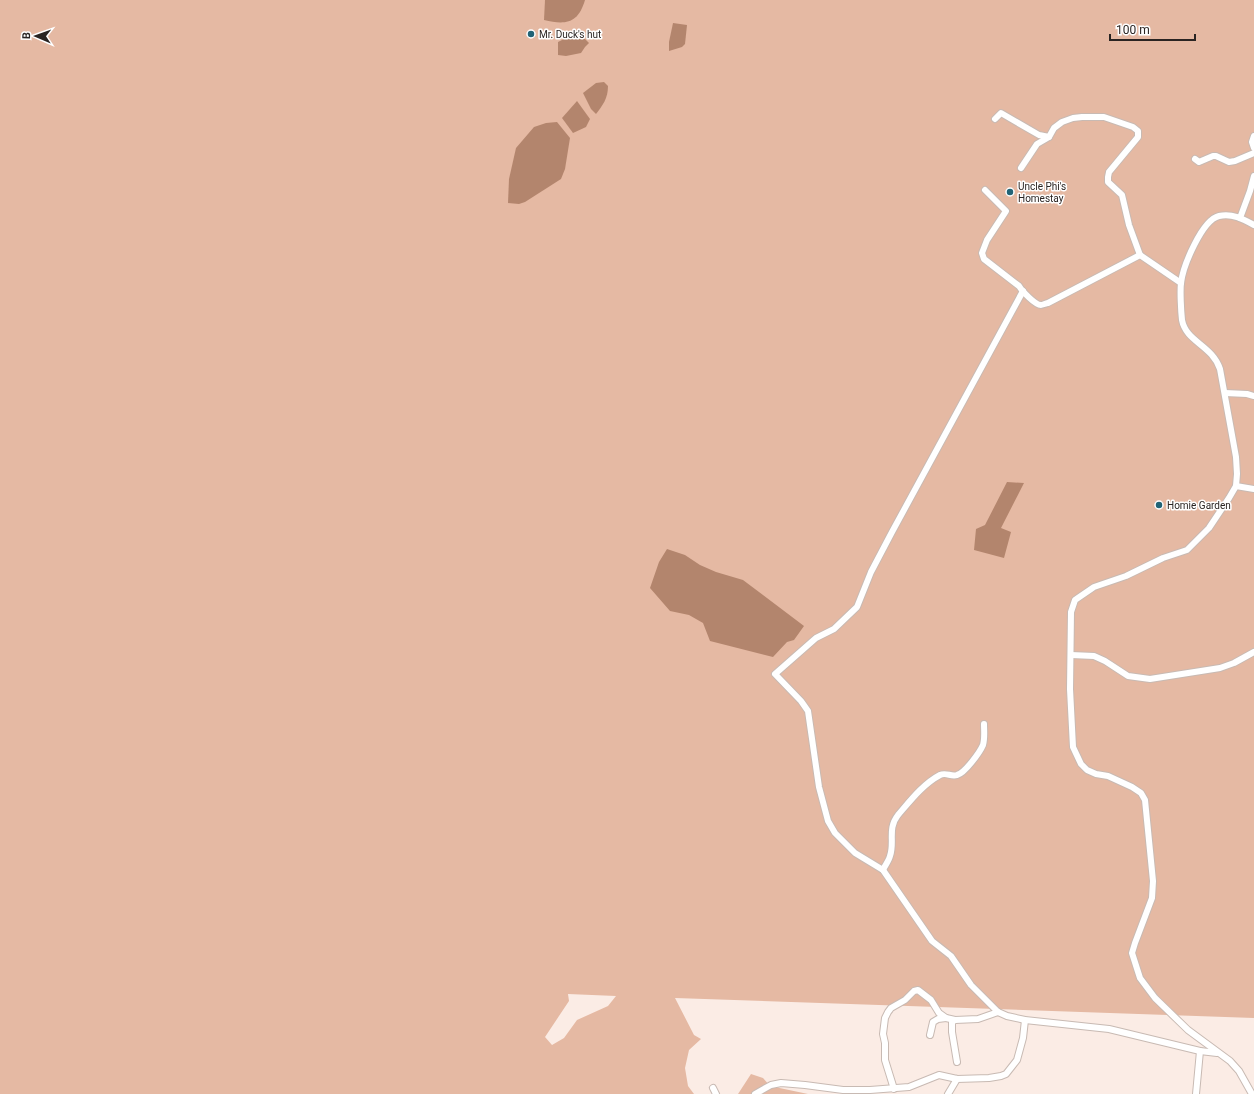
<svg xmlns="http://www.w3.org/2000/svg" width="1254" height="1094" viewBox="0 0 1254 1094" font-family="Roboto,sans-serif">
<style>
.green{fill:#e5b9a3;fill-rule:evenodd}
.water{fill:#b3856d}
.lines{fill:none;stroke-linecap:round;stroke-linejoin:round}
.minor-casing{stroke:#c8bab3;stroke-width:8}
.minor{stroke:#fff;stroke-width:6}
.poi-dot{fill:#216376;stroke:#fff;stroke-width:1.5}
.labels{text-anchor:middle;stroke-width:3;stroke-linejoin:round;paint-order:stroke}
.poi-label{font-size:10px;fill:#2a2422;stroke:#fff;text-anchor:start}
</style>
<rect width="100%" height="100%" fill="#fbece5"/>
<!-- green -->
<g class="green">
<path d="M0,0H1254V1018L675,998L694,1035L701,1039L689,1050L685,1068L688,1086L694,1094H0ZM568,994L616,996L608,1006L577,1020L564,1038L552,1045L545,1037L569,1001Z"/>
<polygon points="751,1074 763,1078 770,1086 808,1094 738,1094"/>
</g>
<!-- water -->
<g class="water">
<path d="M545,0H585C578,24 565,25 544,20Z"/>
<polygon points="673,23 687,25 685,44 682,47 669,51 669,42"/>
<polygon points="576,37 585,39 589,43 585,47 581,53 566,56 558,55 558,42 564,39"/>
<path d="M604,82L608,86C608,98 603,105 596,114L591,109L583,93L596,83Z"/>
<polygon points="577,101 590,119 586,127 573,133 562,118"/>
<polygon points="557,122 570,138 565,169 561,179 525,202 519,204 508,203 509,179 516,148 534,127 546,123"/>
<polygon points="1007,482 1024,483 1001,528 1011,532 1004,558 974,550 976,529 985,525"/>
<polygon points="667,549 685,555 700,565 716,572 743,580 804,626 794,640 787,642 773,657 710,641 703,623 689,615 670,611 650,588 659,562"/>
</g>
<g class="lines">
<defs>
<g id="minor">
<polyline points="995,119 1001,113 1039,135 1049,137"/>
<polyline points="1254,136 1252,142 1254,148"/>
<polyline points="1195,159 1199,162 1213,156 1216,156 1229,162 1235,161 1254,153"/>
<polyline points="1021,168 1037,144 1049,137 1054,128 1062,122 1073,118 1082,117 1104,117 1133,127 1138,131 1138,137 1109,172 1108,177 1108,182 1122,195 1129,225 1140,255"/>
<path d="M985,190L1006,211L987,240L982,253L984,259L1019,286C1022,291 1035,305 1041,305C1042,305 1047,303 1048,303L1140,255L1181,283"/>
<polyline points="1240,218 1250,191 1254,176"/>
<polyline points="1023,291 892,532 871,572 857,607 834,629 816,638 775,674 801,701 808,711 819,787 828,821 835,833 855,853 883,870 932,941 951,956 971,985 998,1012 1007,1016 1025,1020 1109,1029 1200,1051 1217,1053"/>
<polyline points="1225,393 1247,394 1254,396"/>
<polyline points="1236,486 1254,489"/>
<polyline points="1071,655 1094,656 1105,661 1128,676 1150,679 1220,668 1234,663 1254,652"/>
<path d="M883,870C885,865 889,861 890,856C895,842 887,829 898,815C910,801 923,784 940,775C946,772 951,777 957,775C965,773 980,752 983,745C985,738 984,731 984,724"/>
<polyline points="930,1035 933,1022 938,1019 946,1018"/>
<polyline points="957,1062 952,1032 952,1022 955,1020 978,1019 998,1012"/>
<polyline points="713,1088 716,1094"/>
<polyline points="894,1089 885,1060 885,1043 883,1034 885,1018 888,1012 891,1008 905,1000 914,991 918,990 931,1000 939,1013 946,1018 955,1020"/>
<polyline points="755,1094 771,1085 781,1083 805,1085 843,1090 870,1090 909,1087 939,1075 957,1079 989,1078 1001,1076 1006,1074 1017,1060 1023,1038 1025,1020"/>
<polyline points="948,1094 957,1079"/>
<polyline points="1196,1094 1200,1051"/>
<path d="M1252,1094L1239,1071L1230,1061L1188,1030L1155,998L1140,978L1132,953L1135,943L1152,898L1153,881L1145,800L1141,793L1132,787L1108,776L1096,774L1087,770L1081,764L1073,747L1070,689L1071,612L1075,600L1094,587L1126,576L1163,558L1187,550L1209,528L1229,498L1236,486L1237,474L1236,457L1220,369C1212,345 1186,342 1182,320C1181,311 1180,291 1181,283C1183,266 1202,220 1219,216C1232,213 1243,219 1254,225"/>
</g>
</defs>
<!-- minor casing -->
<use href="#minor" class="minor-casing"/>
<!-- minor -->
<use href="#minor" class="minor"/>
</g>
<!-- markers -->
<g class="poi-dot">
<circle cx="531" cy="34" r="4"/>
<circle cx="1010" cy="192" r="4"/>
<circle cx="1159" cy="505" r="4"/>
</g>
<g class="labels">
<!-- poi labels -->
<g class="poi-label">
<text x="539" y="38">Mr. Duck's hut</text>
<text x="1018" y="190">Uncle Phi's<tspan x="1018" dy="12">Homestay</tspan></text>
<text x="1167" y="509">Homie Garden</text>
</g>
</g>
<!-- north arrow -->
<g transform="translate(36 36) rotate(272)" stroke="#ffffff" stroke-width="3" paint-order="stroke">
<path d="M0-3L7 15L0 10L-7 15Z" fill="#2a2422"/>
<text y="-6" font-size="11" font-weight="bold" text-anchor="middle" fill="#2a2422">B</text>
</g>
<!-- scale -->
<path d="M1110 34v6h85v-6" fill="none" stroke="#2a2422" stroke-width="2"/>
<text x="1116" y="34" font-size="12" fill="#2a2422" stroke="#ffffff" stroke-width="3" paint-order="stroke">100 m</text>
</svg>
